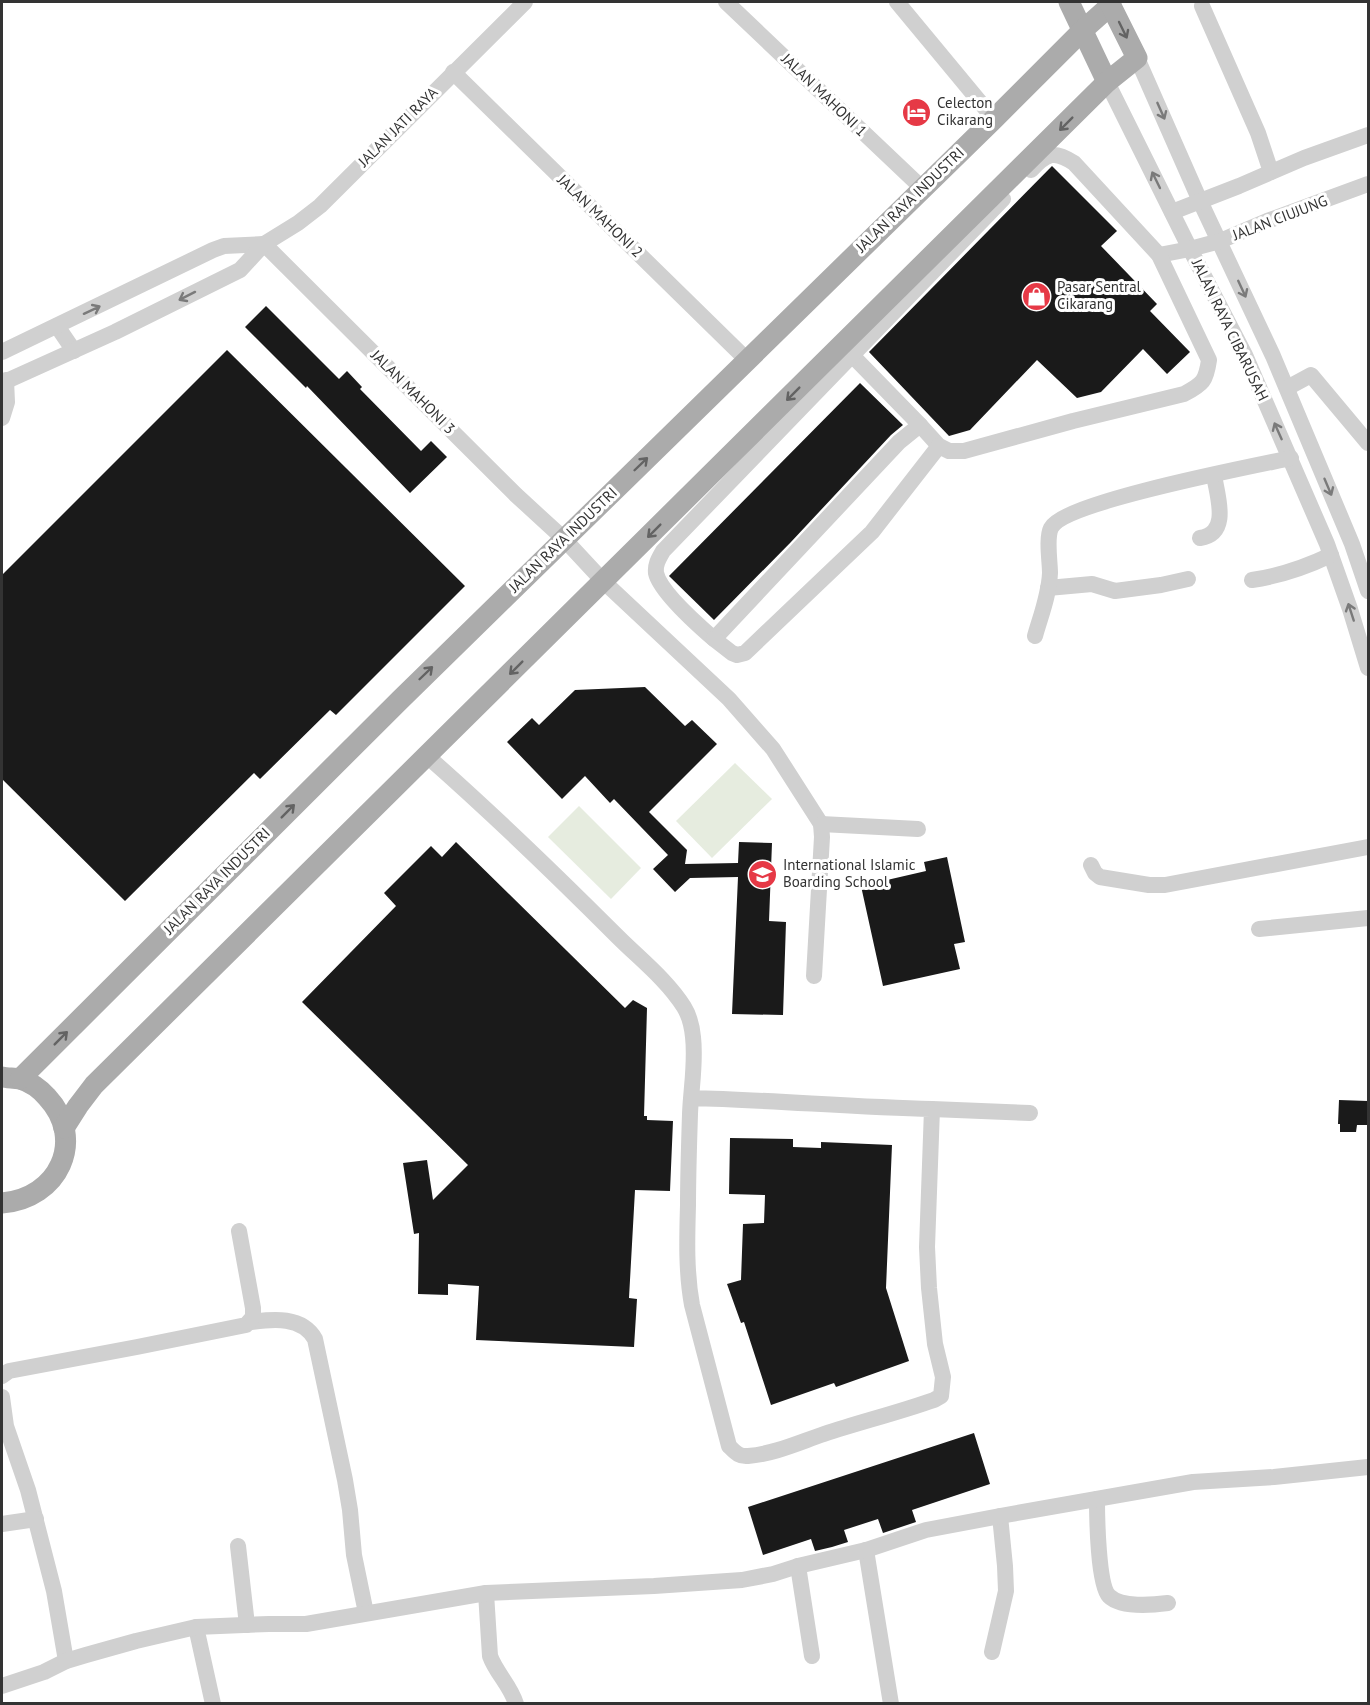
<svg xmlns="http://www.w3.org/2000/svg" width="1370" height="1705" viewBox="0 0 1370 1705" font-family="'PT Sans',sans-serif">
<style>
.green{fill:#e6ecdf}
.building{fill:#1a1a1a}
.lines{fill:none;stroke-linecap:round;stroke-linejoin:round}
.minor{stroke:#d0d0d0;stroke-width:16}
.major{stroke:#ababab;stroke-width:21}
.oneway{stroke:#636363}
.oneway2{stroke:#7a7a7a}
.labels{text-anchor:middle;stroke-width:6;stroke-linejoin:round;paint-order:stroke}
.street-label{font-size:15px;fill:#333;stroke:#fff}
.poi-label{font-size:15px;fill:#333;stroke:#fff;text-anchor:start}
</style>
<rect width="100%" height="100%" fill="#fff"/>
<!-- green -->
<g class="green">
<polygon points="735,763 772,799 712,858 676,821"/>
<polygon points="579,806 641,868 611,899 548,837"/>
</g>
<!-- building -->
<g class="building">
<polygon points="1052,166 1117,231 1101,246 1157,304 1150,311 1190,352 1167,374 1143,349 1101,392 1077,398 1037,360 970,430 949,436 869,352"/>
<polygon points="266,306 339,379 347,371 362,387 360,389 421,451 431,441 447,457 410,493 307,386 306,388 245,327"/>
<polygon points="227,350 465,586 336,715 330,710 260,779 254,773 125,901 2,779 2,575"/>
<polygon points="860,383 903,425 891,435 791,542 714,620 669,576"/>
<polygon points="645,687 685,726 692,720 717,744 649,812 687,850 685,864 738,863 739,842 772,843 769,921 786,922 783,1015 732,1014 738,877 690,878 675,892 653,869 668,855 614,799 610,803 585,776 562,799 507,742 532,718 539,725 575,690"/>
<polygon points="456,842 625,1008 633,1000 647,1008 644,1116 647,1116 647,1120 673,1121 670,1191 635,1190 629,1298 637,1299 634,1347 476,1340 479,1286 448,1284 448,1295 418,1294 419,1233 414,1234 403,1163 427,1160 433,1200 468,1165 302,1002 396,906 384,893 431,846 442,857"/>
<polygon points="947,857 965,942 954,944 960,969 883,986 861,886 926,871 924,862"/>
<polygon points="1339,1100 1368,1101 1368,1125 1357,1125 1356,1132 1340,1132 1340,1124 1338,1124"/>
<polygon points="730,1138 793,1139 793,1147 821,1148 821,1142 892,1145 886,1288 909,1361 836,1387 834,1383 771,1405 744,1322 741,1323 727,1284 741,1280 743,1224 764,1223 765,1195 729,1194"/>
<polygon points="974,1433 990,1484 912,1510 916,1522 883,1533 878,1519 844,1530 848,1542 832,1547 815,1551 811,1539 763,1555 748,1507"/>
</g>
<g class="lines">
<!-- minor -->
<g class="minor">
<polyline points="726,2 922,188"/>
<polyline points="897,2 994,119"/>
<polyline points="1202,6 1258,133 1271,172"/>
<polyline points="1137,58 1200,201 1273,356 1352,544 1368,591"/>
<polyline points="453,72 747,360"/>
<polyline points="1107,82 1190,249 1245,355 1327,544 1350,609 1368,668"/>
<polyline points="1172,212 1239,186 1304,158 1368,135"/>
<polyline points="264,244 516,495 564,539 603,581 729,699 773,749 821,824 822,837 814,976"/>
<polyline points="1159,255 1190,249 1220,241 1267,221 1368,184"/>
<polyline points="57,326 74,351"/>
<path d="M842,345L920,425L939,446L949,451H964L1073,421L1184,394C1203,384 1206,381 1209,360L1159,255L1074,163C1054,150 1047,153 1031,170"/>
<polyline points="2,352 213,250 224,246 264,244"/>
<polyline points="2,382 11,379 115,332 240,270 264,244 298,223 320,206 525,2"/>
<polyline points="1287,388 1311,375 1368,443"/>
<polyline points="2,418 7,402 6,380"/>
<path d="M920,425L899,442L714,639C699,626 660,592 656,573C655,564 659,558 663,551L1003,199"/>
<path d="M1200,538C1231,533 1217,496 1214,475"/>
<path d="M1252,580C1279,576 1306,567 1331,555"/>
<polyline points="1048,588 1092,584 1115,591 1161,585 1188,579"/>
<path d="M1035,636C1041,615 1049,595 1050,573C1050,562 1046,538 1051,528C1064,502 1254,466 1291,458"/>
<polyline points="714,639 732,653 737,655 745,653 872,532 939,446"/>
<path d="M427,756C493,814 556,875 618,937C640,959 667,980 684,1007C689,1015 692,1027 693,1037C696,1063 691,1088 690,1114C689,1145 688,1175 688,1205C687,1239 686,1272 692,1305L729,1446C735,1452 739,1457 748,1456C774,1454 800,1442 824,1434C860,1422 897,1413 934,1400L941,1396L943,1377L935,1344L929,1288L927,1247L932,1109C852,1107 771,1100 691,1098"/>
<polyline points="821,824 918,829"/>
<polyline points="1091,865 1095,873 1100,877 1149,885 1165,885 1368,847"/>
<polyline points="1259,929 1368,918"/>
<polyline points="932,1109 1030,1113"/>
<path d="M251,1322C273,1319 302,1316 315,1339L345,1480L350,1510L354,1555L366,1613"/>
<polyline points="2,1376 9,1371 137,1347 246,1325 253,1317 253,1308 239,1231"/>
<polyline points="2,1397 6,1426 28,1490 54,1591 66,1661"/>
<path d="M1097,1499C1097,1517 1098,1585 1109,1596C1121,1608 1153,1605 1168,1603"/>
<polyline points="2,1524 36,1519"/>
<polyline points="238,1546 247,1625"/>
<polyline points="866,1550 891,1704"/>
<polyline points="798,1566 812,1656"/>
<path d="M486,1593L490,1656C496,1673 511,1686 516,1704"/>
<polyline points="196,1627 213,1704"/>
<polyline points="992,1652 1006,1591 1005,1566 1000,1516"/>
<polyline points="2,1686 44,1672 66,1661 86,1655 136,1641 196,1627 269,1624 306,1624 486,1593 654,1586 742,1580 773,1574 798,1566 866,1550 926,1530 1000,1516 1193,1482 1274,1477 1368,1467"/>
</g>
<!-- major -->
<g class="major">
<polyline points="1069,2 1107,82"/>
<path d="M2,1077C7,1078 14,1078 20,1079C30,1082 40,1089 47,1097C87,1140 58,1199 2,1203"/>
<polyline points="20,1079 400,700 994,119 1083,30 1111,5"/>
<polyline points="64,1128 78,1106 94,1085 1107,82 1137,58 1109,2"/>
</g>
</g>
<!-- one-way arrows -->
<defs><path id="oneway-shaft" d="M-6 0H5M1.5-3L5.5 0L1.5 3" fill="none" stroke-width="1.6" stroke-linecap="round" stroke-linejoin="round" transform="scale(1.5)"/></defs>
<g class="oneway">
<use href="#oneway-shaft" transform="translate(1123 30) rotate(64)"/>
<use href="#oneway-shaft" transform="translate(1066 124) rotate(135)"/>
<use href="#oneway-shaft" transform="translate(793 394) rotate(135)"/>
<use href="#oneway-shaft" transform="translate(641 464) rotate(-44)"/>
<use href="#oneway-shaft" transform="translate(654 531) rotate(135)"/>
<use href="#oneway-shaft" transform="translate(516 668) rotate(135)"/>
<use href="#oneway-shaft" transform="translate(426 673) rotate(-44)"/>
<use href="#oneway-shaft" transform="translate(288 811) rotate(-45)"/>
<use href="#oneway-shaft" transform="translate(61 1038) rotate(-45)"/>
</g>
<g class="oneway2">
<use href="#oneway-shaft" transform="translate(1161 111) rotate(66)"/>
<use href="#oneway-shaft" transform="translate(1156 180) rotate(-116)"/>
<use href="#oneway-shaft" transform="translate(1242 289) rotate(65)"/>
<use href="#oneway-shaft" transform="translate(187 296) rotate(153)"/>
<use href="#oneway-shaft" transform="translate(92 310) rotate(-25)"/>
<use href="#oneway-shaft" transform="translate(1278 431) rotate(-114)"/>
<use href="#oneway-shaft" transform="translate(1328 487) rotate(67)"/>
<use href="#oneway-shaft" transform="translate(1351 612) rotate(-108)"/>
</g>
<!-- icons -->
<defs>
<symbol id="hotel-disc" viewBox="-11 -11 22 22"><circle r="9.5" fill="#e63946" stroke="#fff"/><path d="M-6-4.5h1.5V1H6V5H4.5V3h-9V5H-6ZM-4 0a1.8 1.8 0 1 1 3.6 0ZM.5 0V-2.5h3Q6-2.5 6 0Z" fill="#fff"/></symbol>
<symbol id="shop-disc" viewBox="-11 -11 22 22"><circle r="9.5" fill="#e63946" stroke="#fff"/><path d="M-5-2.5h2.3a2.7 3.5 0 0 1 5.4 0H5L5.5 6h-11ZM-1.5-2.5h3a1.5 2.3 0 0 0-3 0Z" fill="#fff"/></symbol>
<symbol id="school-disc" viewBox="-11 -11 22 22"><circle r="9.5" fill="#e63946" stroke="#fff"/><path d="M0-5L7-2L0 1L-7-2ZM-4 1L0 2.5L4 1V4Q0 6-4 4Z" fill="#fff"/></symbol>
</defs>
<g fill-rule="evenodd">
<use href="#hotel-disc" x="900" y="96" width="33" height="33"/>
<use href="#shop-disc" x="1020" y="280" width="33" height="33"/>
<use href="#school-disc" x="746" y="858" width="33" height="33"/>
</g>
<g class="labels">
<!-- street labels -->
<g class="street-label">
<text transform="translate(824 95) rotate(44)" y="5">JALAN MAHONI 1</text>
<text transform="translate(398 127) rotate(-45)" y="5">JALAN JATI RAYA</text>
<text transform="translate(910 200) rotate(-44)" y="5">JALAN RAYA INDUSTRI</text>
<text transform="translate(600 216) rotate(44)" y="5">JALAN MAHONI 2</text>
<text transform="translate(1280 218) rotate(-21)" y="5">JALAN CIUJUNG</text>
<text transform="translate(1230 330) rotate(64)" y="5">JALAN RAYA CIBARUSAH</text>
<text transform="translate(413 392) rotate(45)" y="5">JALAN MAHONI 3</text>
<text transform="translate(563 540) rotate(-44)" y="5">JALAN RAYA INDUSTRI</text>
<text transform="translate(217 881) rotate(-45)" y="5">JALAN RAYA INDUSTRI</text>
</g>
<!-- poi labels -->
<g class="poi-label">
<text x="937" y="108">Celecton<tspan x="937" dy="17">Cikarang</tspan></text>
<text x="1057" y="292">Pasar Sentral<tspan x="1057" dy="17">Cikarang</tspan></text>
<text x="783" y="870">International Islamic<tspan x="783" dy="17">Boarding School</tspan></text>
</g>
</g>
<!-- border -->
<rect width="1370" height="1705" fill="none" stroke="#333333" stroke-width="6"/>
</svg>
